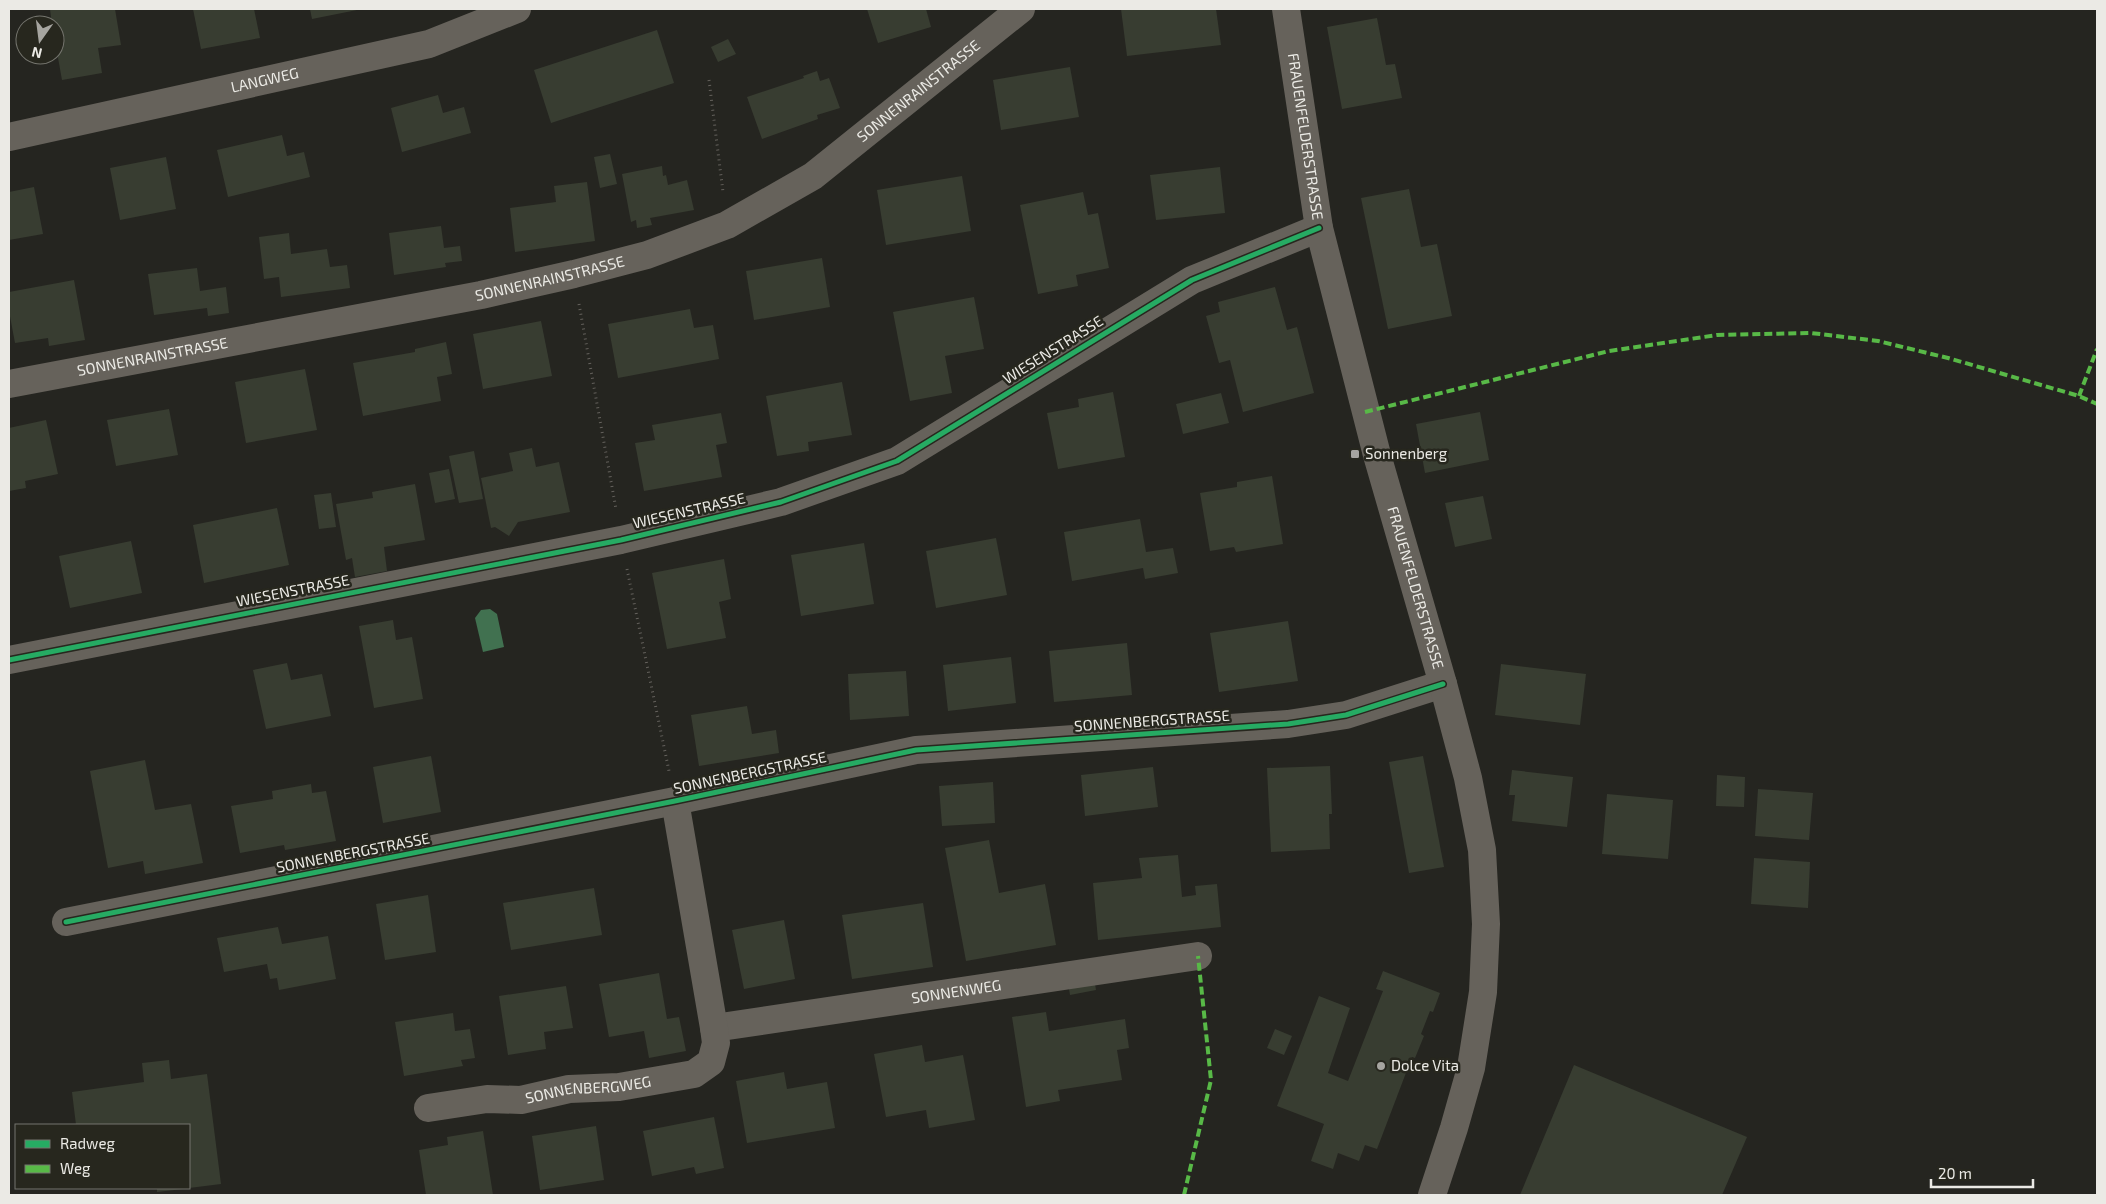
<svg xmlns="http://www.w3.org/2000/svg" width="2106" height="1204" viewBox="0 0 2106 1204" font-family="'Exo 2',sans-serif">
<style>
.water{fill:#417150}
.building{fill:#383d31}
.lines{fill:none;stroke-linecap:round;stroke-linejoin:round}
.path{stroke:#64615c;stroke-width:3;stroke-dasharray:1 4;stroke-linecap:butt}
.minor{stroke:#66625b;stroke-width:28}
.tertiary{stroke:#66625b;stroke-width:28}
.quiet{stroke:#58b947;stroke-width:4;stroke-dasharray:8 4;stroke-linecap:butt}
.cycleway-casing{stroke:#27271e;stroke-width:8}
.cycleway{stroke:#26ab63;stroke-width:5}
.poi-dot{fill:#a6a5a0;stroke:#27271e;stroke-width:2}
.labels{text-anchor:middle;stroke-width:5;stroke-linejoin:round;paint-order:stroke}
.street-label{font-size:15px;fill:#ebeae5;stroke:#27271e}
.poi-label{font-size:15px;fill:#ebeae5;stroke:#27271e;text-anchor:start}
</style>
<rect width="100%" height="100%" fill="#252520"/>
<!-- water -->
<polygon class="water" points="490,609 497,614 504,647 483,652 475,618 481,610"/>
<!-- building -->
<g class="building">
<polygon points="50,9 115,9 121,45 98,48 102,73 62,80 55,41 55,25 52,25"/>
<polygon points="193,9 254,9 260,38 201,49"/>
<polygon points="310,9 357,9 357,10 312,19"/>
<polygon points="867,9 926,9 931,27 878,43"/>
<polygon points="1121,9 1216,9 1221,45 1127,56"/>
<polygon points="1377,18 1386,65 1395,64 1402,98 1342,109 1327,27"/>
<polygon points="657,30 674,83 551,123 534,70"/>
<polygon points="728,39 736,54 718,62 711,47"/>
<polygon points="1070,67 1079,117 1001,130 993,80"/>
<polygon points="817,71 820,81 829,78 840,108 817,115 818,119 762,139 747,97 804,78 803,76"/>
<polygon points="438,95 443,113 464,107 471,133 402,152 391,108"/>
<polygon points="282,135 287,156 304,152 310,177 228,197 217,150"/>
<polygon points="610,154 617,184 600,188 594,157"/>
<polygon points="166,157 176,209 120,220 110,168"/>
<polygon points="662,166 663,176 666,175 668,185 687,180 694,210 650,218 652,225 637,228 636,220 631,222 622,174"/>
<polygon points="1220,167 1225,213 1156,220 1150,175"/>
<polygon points="962,176 971,231 886,245 877,190"/>
<polygon points="587,182 595,241 515,252 510,208 556,202 554,186"/>
<polygon points="34,187 43,234 9,240 9,192"/>
<polygon points="1409,189 1421,247 1437,244 1452,316 1388,329 1361,198"/>
<polygon points="1083,192 1088,215 1098,213 1109,268 1076,275 1078,286 1038,294 1020,205"/>
<polygon points="441,226 444,248 460,246 462,261 445,263 446,267 394,275 389,233"/>
<polygon points="289,233 291,254 327,249 330,267 347,265 350,288 281,297 279,277 264,279 259,237"/>
<polygon points="822,258 830,307 754,320 746,271"/>
<polygon points="197,268 200,291 226,287 229,313 208,316 207,308 154,315 148,274"/>
<polygon points="74,280 85,340 49,346 48,338 15,343 9,311 9,292"/>
<polygon points="1275,287 1287,330 1297,327 1314,393 1243,412 1230,360 1219,363 1206,316 1220,312 1218,302"/>
<polygon points="974,297 984,349 945,356 952,393 910,401 893,312"/>
<polygon points="690,309 694,328 713,325 719,359 618,378 608,324"/>
<polygon points="541,321 552,376 483,389 473,334"/>
<polygon points="446,342 452,374 437,377 441,401 363,416 353,363 415,352 415,349"/>
<polygon points="305,369 317,430 246,443 235,382"/>
<polygon points="842,382 852,435 808,442 809,451 777,456 766,396"/>
<polygon points="1113,392 1125,457 1058,469 1047,413 1079,407 1078,399"/>
<polygon points="1221,393 1229,423 1183,434 1176,404"/>
<polygon points="169,409 178,455 116,466 107,420"/>
<polygon points="1480,412 1489,460 1425,473 1416,424"/>
<polygon points="721,413 727,443 716,445 722,477 644,491 635,443 655,440 652,425"/>
<polygon points="46,420 58,474 25,481 26,488 9,491 9,428"/>
<polygon points="532,448 536,467 559,462 570,512 518,522 509,536 495,527 491,528 481,478 513,471 509,453"/>
<polygon points="474,451 483,499 459,503 449,456"/>
<polygon points="449,469 455,499 435,503 429,473"/>
<polygon points="1272,476 1283,544 1236,552 1234,547 1210,551 1200,493 1237,487 1237,482"/>
<polygon points="415,484 425,540 384,547 387,571 355,577 352,558 346,560 336,504 373,498 372,492"/>
<polygon points="331,493 336,527 319,529 314,495"/>
<polygon points="1483,496 1492,539 1455,547 1445,503"/>
<polygon points="277,508 289,565 204,583 193,525"/>
<polygon points="1140,519 1146,552 1173,548 1178,573 1145,579 1143,568 1072,581 1064,532"/>
<polygon points="996,538 1007,595 936,608 926,551"/>
<polygon points="131,541 142,593 70,608 59,556"/>
<polygon points="864,543 874,604 801,616 791,555"/>
<polygon points="724,559 731,599 719,602 726,638 667,649 652,573"/>
<polygon points="393,620 396,640 412,637 423,699 374,708 359,626"/>
<polygon points="1288,621 1298,681 1219,692 1210,633"/>
<polygon points="1127,643 1132,695 1054,702 1049,651"/>
<polygon points="1011,657 1016,703 948,711 943,665"/>
<polygon points="287,663 291,680 322,674 331,716 266,729 253,670"/>
<polygon points="1501,664 1586,674 1580,725 1495,715"/>
<polygon points="906,671 909,716 850,720 848,674"/>
<polygon points="747,706 752,734 776,730 779,753 699,766 691,715"/>
<polygon points="431,756 441,812 383,823 373,767"/>
<polygon points="1423,756 1444,867 1409,873 1389,762"/>
<polygon points="145,760 155,810 191,804 203,863 145,874 143,861 108,868 90,771"/>
<polygon points="1330,766 1332,814 1329,814 1330,849 1271,852 1267,768"/>
<polygon points="1153,767 1158,807 1085,816 1081,775"/>
<polygon points="1512,770 1573,777 1567,827 1512,821 1515,795 1509,795"/>
<polygon points="1717,775 1745,777 1744,807 1716,806"/>
<polygon points="993,782 995,823 942,826 939,786"/>
<polygon points="311,784 312,793 326,791 336,841 285,850 284,845 240,853 231,806 273,799 272,791"/>
<polygon points="1758,789 1813,793 1809,840 1755,836"/>
<polygon points="1607,794 1673,800 1668,859 1602,854"/>
<polygon points="989,840 999,893 1045,884 1056,945 966,961 945,848"/>
<polygon points="1178,855 1182,897 1196,895 1195,886 1217,884 1221,927 1098,940 1093,883 1142,878 1139,858"/>
<polygon points="1754,858 1810,862 1808,908 1751,904"/>
<polygon points="594,888 602,935 511,950 503,903"/>
<polygon points="428,895 436,952 385,960 376,904"/>
<polygon points="923,903 933,967 852,979 842,915"/>
<polygon points="784,920 795,979 744,989 732,930"/>
<polygon points="278,927 282,944 328,936 336,979 279,990 277,978 270,979 267,964 224,972 217,938"/>
<polygon points="1383,971 1440,993 1433,1012 1430,1011 1421,1034 1424,1036 1415,1058 1412,1057 1377,1149 1365,1145 1359,1161 1338,1153 1333,1169 1311,1161 1324,1124 1277,1106 1319,996 1350,1008 1328,1073 1348,1081 1383,991 1376,989"/>
<polygon points="1093,972 1096,990 1070,995 1067,976"/>
<polygon points="659,973 667,1019 679,1017 686,1051 649,1058 644,1031 609,1037 599,984"/>
<polygon points="566,986 573,1028 544,1032 546,1049 508,1055 499,996"/>
<polygon points="1046,1012 1049,1031 1125,1019 1129,1048 1117,1050 1122,1080 1058,1090 1060,1101 1026,1107 1012,1017"/>
<polygon points="453,1013 455,1031 470,1029 475,1058 461,1060 463,1066 404,1076 395,1022"/>
<polygon points="1275,1029 1292,1036 1284,1055 1267,1048"/>
<polygon points="922,1045 925,1062 963,1055 975,1120 929,1128 926,1110 886,1117 874,1054"/>
<polygon points="169,1060 171,1079 207,1074 221,1184 189,1188 189,1125 76,1125 72,1092 144,1082 142,1063"/>
<polygon points="1574,1065 1747,1137 1722,1195 1520,1195"/>
<polygon points="784,1072 787,1089 827,1082 835,1128 747,1143 736,1081"/>
<polygon points="714,1117 724,1168 696,1174 694,1167 652,1176 643,1131"/>
<polygon points="596,1126 604,1180 540,1190 532,1136"/>
<polygon points="483,1131 493,1195 426,1195 419,1150 448,1145 447,1137"/>
<polygon points="157,1188 183,1188 183,1189 157,1192"/>
</g>
<g class="lines">
<!-- path -->
<g class="path">
<polyline points="709,80 723,192"/>
<polyline points="579,304 616,509"/>
<polyline points="627,569 669,771"/>
</g>
<!-- minor -->
<g class="minor">
<path id="s1" d="M9,137L429,44L517,9"/>
<path id="s2" d="M9,384L481,295L574,274L647,255L727,225L813,176L1021,9"/>
<polyline points="9,660 621,540 781,502 897,461 1192,280 1319,228"/>
<polyline points="66,922 675,801 916,750 1288,724 1346,715 1443,684"/>
<path id="s3" d="M714,1028L1198,956"/>
<path id="s4" d="M428,1108L487,1099L521,1100L569,1089L619,1087L694,1074L711,1062L716,1043L714,1028L675,801"/>
</g>
<!-- tertiary -->
<path class="tertiary" id="s5" d="M1286,9L1319,228L1377,455L1443,684L1468,778L1482,850L1486,924L1483,992L1471,1068L1454,1128L1432,1195"/>
<!-- quiet -->
<g class="quiet">
<polyline points="2079,396 2097,349"/>
<polyline points="1365,412 1609,351 1717,335 1811,333 1878,341 1948,358 2079,396 2097,404"/>
<polyline points="1184,1195 1211,1080 1198,956"/>
</g>
<defs>
<g id="cycleway">
<polyline points="9,660 621,540 781,502 897,461 1192,280 1319,228"/>
<polyline points="66,922 675,801 916,750 1288,724 1346,715 1443,684"/>
</g>
</defs>
<!-- cycleway casing -->
<use href="#cycleway" class="cycleway-casing"/>
<!-- cycleway -->
<use href="#cycleway" class="cycleway"/>
</g>
<!-- markers -->
<g class="poi-dot">
<rect x="1350" y="449" width="10" height="10" rx="2.5"/>
<circle cx="1381" cy="1066" r="5"/>
</g>
<g class="labels">
<!-- street labels -->
<g class="street-label">
<text dy="5" stroke="none"><textPath href="#s1" startOffset="262">LANGWEG</textPath></text>
<text dy="5" stroke="none"><textPath href="#s2" startOffset="971">SONNENRAINSTRASSE</textPath></text>
<text dy="5" stroke="none"><textPath href="#s5" startOffset="129">FRAUENFELDERSTRASSE</textPath></text>
<text dy="5" stroke="none"><textPath href="#s2" startOffset="551">SONNENRAINSTRASSE</textPath></text>
<text transform="translate(1053 350) rotate(-32)" y="5">WIESENSTRASSE</text>
<text dy="5" stroke="none"><textPath href="#s2" startOffset="146">SONNENRAINSTRASSE</textPath></text>
<text transform="translate(689 511) rotate(-13)" y="5">WIESENSTRASSE</text>
<text dy="5" stroke="none"><textPath href="#s5" startOffset="594">FRAUENFELDERSTRASSE</textPath></text>
<text transform="translate(293 591) rotate(-11)" y="5">WIESENSTRASSE</text>
<text transform="translate(1152 721) rotate(-4)" y="5">SONNENBERGSTRASSE</text>
<text transform="translate(750 773) rotate(-12)" y="5">SONNENBERGSTRASSE</text>
<text transform="translate(353 853) rotate(-11)" y="5">SONNENBERGSTRASSE</text>
<text dy="5" stroke="none"><textPath href="#s3" startOffset="245">SONNENWEG</textPath></text>
<text dy="5" stroke="none"><textPath href="#s4" startOffset="162">SONNENBERGWEG</textPath></text>
</g>
<!-- poi labels -->
<g class="poi-label">
<text x="1365" y="459">Sonnenberg</text>
<text x="1391" y="1071">Dolce Vita</text>
</g>
</g>
<!-- border -->
<rect width="2106" height="1204" fill="none" stroke="#ebeae5" stroke-width="20"/>
<!-- legend -->
<rect x="15" y="1124" width="175" height="65" fill="#27271e" stroke="#75756e"/>
<rect x="25" y="1140" width="25" height="8" fill="#26ab63" stroke="#75756e"/>
<text x="60" y="1149" font-size="15" fill="#ebeae5">Radweg</text>
<rect x="25" y="1165" width="25" height="8" fill="#58b947" stroke="#75756e"/>
<text x="60" y="1174" font-size="15" fill="#ebeae5">Weg</text>
<!-- north arrow -->
<g transform="translate(40 40) rotate(194)"><circle r="24" fill="#27271e" stroke="#75756e"/>
<path d="M0-4L9 19L0 12L-9 19Z" fill="#a6a5a0"/>
<text y="-8" font-size="14" font-weight="bold" text-anchor="middle" fill="#ebeae5">N</text>
</g>
<!-- scale -->
<path d="M1931 1179v8h102v-8" fill="none" stroke="#ebeae5" stroke-width="2.5"/>
<text x="1938" y="1179" font-size="15" fill="#ebeae5" stroke="#27271e" stroke-width="4" paint-order="stroke">20 m</text>
</svg>
